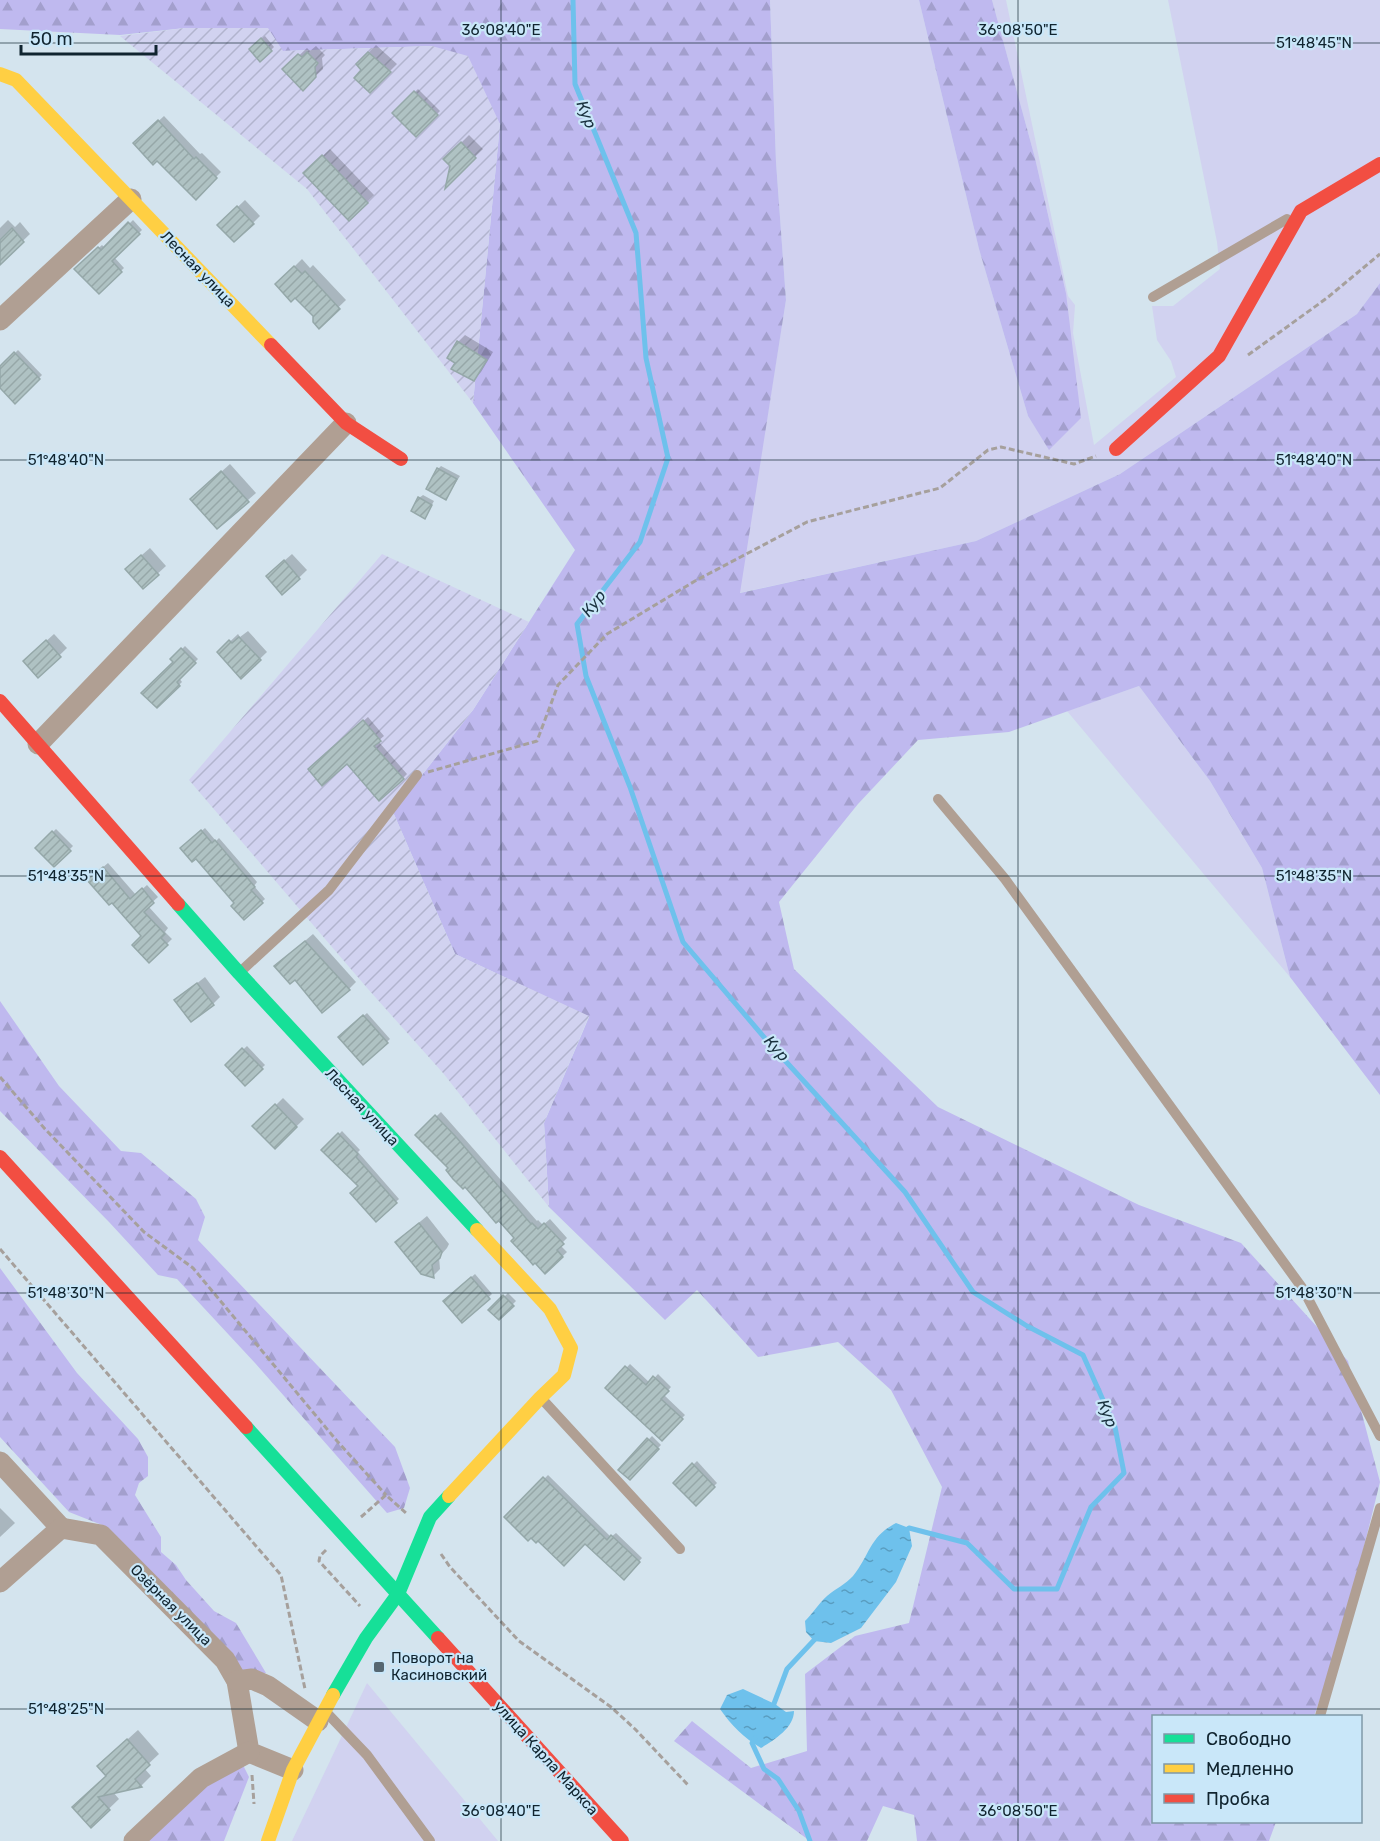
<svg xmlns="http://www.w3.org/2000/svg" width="1380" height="1841" viewBox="0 0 1380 1841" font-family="Rubik,sans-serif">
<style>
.grass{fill:#d1d2f0}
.forest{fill:url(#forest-firs)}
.garden{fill:url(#garden-furrows)}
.water{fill:url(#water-ripples)}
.shadow{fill:#0003}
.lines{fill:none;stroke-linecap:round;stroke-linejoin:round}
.stream{stroke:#6ec1ec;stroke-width:5}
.building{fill:url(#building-hatch);stroke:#95a8a9;stroke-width:1.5}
.path{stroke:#a6a09c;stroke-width:3;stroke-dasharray:6 3;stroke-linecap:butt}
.lane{stroke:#b09f93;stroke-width:10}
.street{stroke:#b09f93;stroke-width:21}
.fast{stroke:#16e098;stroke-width:14}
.slow{stroke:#ffcf43;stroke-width:14}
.jam{stroke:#f24e42;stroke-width:14}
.ticks{fill:none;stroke:#10242f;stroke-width:1.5;stroke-opacity:0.45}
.poi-dot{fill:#556772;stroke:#c9e7f9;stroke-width:2}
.labels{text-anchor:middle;stroke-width:4.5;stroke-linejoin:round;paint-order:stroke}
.street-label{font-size:15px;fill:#10242f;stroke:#c9e7f9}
.poi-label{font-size:15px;fill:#10242f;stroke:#c9e7f9;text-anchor:start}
.water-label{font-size:16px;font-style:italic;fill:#19313e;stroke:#c9e7f9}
.ticks-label{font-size:15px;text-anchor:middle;fill:#10242f;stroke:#c9e7f9;stroke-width:4.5;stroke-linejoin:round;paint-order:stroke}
</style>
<defs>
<pattern id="forest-firs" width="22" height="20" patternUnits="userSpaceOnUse" patternTransform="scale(1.5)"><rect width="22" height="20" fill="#bfb9ef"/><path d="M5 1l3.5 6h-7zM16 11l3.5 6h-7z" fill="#a39fcd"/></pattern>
<pattern id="garden-furrows" width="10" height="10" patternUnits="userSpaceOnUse" patternTransform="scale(1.5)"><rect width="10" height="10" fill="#d1d2f0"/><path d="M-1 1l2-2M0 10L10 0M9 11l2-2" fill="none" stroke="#b2b4ce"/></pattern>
<pattern id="water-ripples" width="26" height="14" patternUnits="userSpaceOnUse" patternTransform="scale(1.5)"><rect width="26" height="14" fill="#6ec1ec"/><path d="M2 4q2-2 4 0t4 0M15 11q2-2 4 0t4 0" fill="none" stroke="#599dc0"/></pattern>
<pattern id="building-hatch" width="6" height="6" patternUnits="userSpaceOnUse" patternTransform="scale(1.5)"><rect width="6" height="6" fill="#afc2c3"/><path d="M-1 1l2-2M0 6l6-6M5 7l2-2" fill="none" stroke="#96a7a8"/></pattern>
</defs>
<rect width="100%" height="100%" fill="#d4e4ee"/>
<!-- grass -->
<g class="grass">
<polygon points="770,0 919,0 979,249 1028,416 1049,449 1066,293 1035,158 992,0 1006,0 1068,296 1075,305 1073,333 1094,445 1176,377 1171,361 1157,340 1152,306 1173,306 1220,269 1217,242 1168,0 1380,0 1380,283 1357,314 1120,474 976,541 739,593 786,300 776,162"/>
<polygon points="1139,686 1210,781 1262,868 1290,977 1067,711"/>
<polygon points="367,1683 498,1841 292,1841"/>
</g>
<!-- forest -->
<g class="forest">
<polygon points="0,0 770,0 776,162 786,300 740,593 976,541 1120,474 1357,314 1380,283 1380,1095 1290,977 1262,868 1210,781 1139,686 1009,732 918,740 858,804 779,902 794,969 938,1107 1139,1205 1241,1243 1348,1361 1380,1482 1340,1644 1314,1716 1154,1716 1154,1822 1276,1822 1269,1841 917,1841 914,1815 883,1806 867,1841 810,1841 674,1741 692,1721 751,1768 807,1751 805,1674 855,1636 909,1623 942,1487 891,1390 838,1342 758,1357 697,1290 665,1320 549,1207 544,1123 589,1017 455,954 393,812 473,710 575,550 473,403 500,124 433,46 282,51 267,28 185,28 120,35 0,29"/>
<polygon points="919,0 992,0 1035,158 1066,293 1081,418 1049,450 1028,416 979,249"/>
<polygon points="0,1001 59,1086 121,1151 141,1153 196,1199 205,1217 198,1240 395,1447 410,1488 404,1508 387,1513 255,1363 177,1279 158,1275 109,1222 0,1111"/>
<polygon points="0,1268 77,1373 138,1439 148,1457 148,1476 139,1483 135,1495 161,1537 161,1552 176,1565 186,1580 214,1611 236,1623 266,1673 236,1674 102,1525 69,1512 0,1437"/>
<polygon points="237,1753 249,1777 224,1841 140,1841"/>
</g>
<!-- garden -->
<g class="garden">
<polygon points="185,28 268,28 283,51 432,46 468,56 500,124 473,403 307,189 120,36"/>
<polygon points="382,554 529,622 473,710 393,812 455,954 589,1016 544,1123 549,1207 443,1073 368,989 189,780"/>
</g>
<!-- water -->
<g class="water">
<path d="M896,1523L909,1528L912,1546L896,1582L861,1628L831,1643L814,1641L806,1632L805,1621C813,1613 819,1603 827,1596C835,1589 846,1584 853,1576C870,1555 869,1537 896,1523Z"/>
<path d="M743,1689L775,1704L786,1712L794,1711C794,1728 774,1740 761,1748C744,1738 731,1725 720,1709L727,1695Z"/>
</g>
<!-- shadow -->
<g class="shadow">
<polygon points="265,36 274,47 271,50 254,46"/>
<polygon points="376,45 397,64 370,91 363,70 358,64"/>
<polygon points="316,46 325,55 322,58 323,69 303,88 285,69 307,48 310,51"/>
<polygon points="418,89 440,111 416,135 394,113"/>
<polygon points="164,116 200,154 202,153 221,172 196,197 157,159 135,143"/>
<polygon points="469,135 483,149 447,184 451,165 445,159"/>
<polygon points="330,149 374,195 349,219 305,173"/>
<polygon points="245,200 260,216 253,223 219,225"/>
<polygon points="8,220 15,227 20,222 30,234 0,263 0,228"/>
<polygon points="133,220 142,230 114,257 124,268 99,292 76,269 102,245 105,248"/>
<polygon points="302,259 310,268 313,265 346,300 319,326 314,316 295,296 277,284"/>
<polygon points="465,335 493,352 481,372 474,379 457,362 458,342"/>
<polygon points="18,350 42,375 15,402 0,386 0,368"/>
<polygon points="230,464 256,493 217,527 200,491"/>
<polygon points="441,466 460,476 446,498 438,469"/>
<polygon points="423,495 434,501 425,517 419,498"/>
<polygon points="150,548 166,566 143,587 135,561"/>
<polygon points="292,554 307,570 283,593 275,569"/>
<polygon points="248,631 267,652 241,677 219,652 238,634 240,637"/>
<polygon points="54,634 67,648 38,676 32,654"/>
<polygon points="185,646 198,659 179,678 182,682 157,706 175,662 172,659"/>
<polygon points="368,717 384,736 378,741 407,774 403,778 347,762 314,765"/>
<polygon points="205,828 216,841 219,838 257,882 254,886 265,899 244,918 236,903 196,857 182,848"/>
<polygon points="56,829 73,846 54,865 37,848"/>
<polygon points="108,863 136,895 147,885 158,897 148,906 168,928 165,932 172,939 149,961 143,936 94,875"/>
<polygon points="313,934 356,982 349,989 284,959"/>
<polygon points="205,977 220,997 213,1004 176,1000"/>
<polygon points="367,1013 390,1039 364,1063 340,1037"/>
<polygon points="247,1046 265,1065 245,1084 227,1065"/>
<polygon points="283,1098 304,1119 275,1147 255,1126"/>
<polygon points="441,1112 537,1221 538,1220 543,1225 550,1219 567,1238 560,1245 567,1252 546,1272 417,1135"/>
<polygon points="342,1131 360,1150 358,1152 399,1199 376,1220 360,1186 324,1150"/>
<polygon points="427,1216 449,1244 447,1248 439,1257 440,1269 433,1276 404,1235"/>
<polygon points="475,1274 492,1294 463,1321 445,1301"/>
<polygon points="508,1293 516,1301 499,1318 491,1310"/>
<polygon points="630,1364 650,1383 658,1374 671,1387 664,1395 685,1415 662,1439 607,1388"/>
<polygon points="652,1436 661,1445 629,1478 620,1470"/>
<polygon points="697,1461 717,1483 696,1504 675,1483"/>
<polygon points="548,1475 611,1537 616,1533 642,1558 624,1578 585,1542 538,1539 507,1517"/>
<polygon points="0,1508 15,1523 0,1537"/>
<polygon points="138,1730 159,1754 144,1768 151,1776 141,1786 113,1792 119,1799 91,1826 84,1797 108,1776 109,1756"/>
</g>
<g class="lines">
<!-- stream -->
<g class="stream">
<polyline points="573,0 575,84 636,233 646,358 668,458 640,542 577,624 586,676 630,787 683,942 769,1043 905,1192 973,1292 1027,1326 1083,1355 1115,1427 1124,1473 1091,1507 1057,1589 1014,1589 967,1543 909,1528 903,1532"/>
<polyline points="772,1709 787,1669 817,1637"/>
<polyline points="755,1738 752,1743 764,1769 778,1779 799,1811 810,1841"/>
</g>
</g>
<!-- building -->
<g class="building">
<polygon points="261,38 272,51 260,62 249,49"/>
<polygon points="307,52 318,63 315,67 316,77 303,91 282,69 298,54 302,57"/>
<polygon points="368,52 391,72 370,93 354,78 361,70 356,64"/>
<polygon points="414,91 438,115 416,137 392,113"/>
<polygon points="158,120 194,159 196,157 217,178 196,200 157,161 153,165 133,143"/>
<polygon points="461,142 476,158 445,189 450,166 443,159"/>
<polygon points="322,155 368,203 349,221 303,173"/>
<polygon points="237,206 254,224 234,242 217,225"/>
<polygon points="128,222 140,234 112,261 122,272 99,294 74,269 98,247 101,250"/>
<polygon points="12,228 24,242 0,265 0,240"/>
<polygon points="294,266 302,274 305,271 340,309 319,329 313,322 313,316 295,298 291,302 275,284"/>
<polygon points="457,341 487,360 474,381 451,369 455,363 447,358"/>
<polygon points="14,352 40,379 15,404 0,388 0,366"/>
<polygon points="437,468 457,479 446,500 426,489"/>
<polygon points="221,471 249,502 217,529 190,499"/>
<polygon points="418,497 432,505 425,519 411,511"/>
<polygon points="141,555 159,575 143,589 125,569"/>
<polygon points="284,560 300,579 282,595 266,576"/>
<polygon points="239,637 261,660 241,679 217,652 229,640 232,643"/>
<polygon points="46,640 61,657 38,678 23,661"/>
<polygon points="181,648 196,663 177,682 180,686 157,708 141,693 173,662 170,659"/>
<polygon points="363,720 381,741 374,746 404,779 379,801 347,764 322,786 308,769"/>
<polygon points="201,830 212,843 215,840 255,887 251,890 263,903 244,920 231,906 234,903 196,859 192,862 180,848"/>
<polygon points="52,831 71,851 54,867 35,848"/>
<polygon points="103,867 130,899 142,888 154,903 144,912 165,934 161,938 168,945 149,963 132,945 141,936 112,903 109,905 87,880"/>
<polygon points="305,941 350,990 322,1013 295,980 290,984 274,966"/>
<polygon points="197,983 214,1005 191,1022 174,1000"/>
<polygon points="363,1015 388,1043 363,1065 338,1037"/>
<polygon points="242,1048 263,1069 245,1086 225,1065"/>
<polygon points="275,1104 297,1127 275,1149 252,1126"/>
<polygon points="435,1115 456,1137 531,1224 532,1223 538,1229 544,1223 564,1244 557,1250 563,1257 545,1274 535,1263 533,1265 528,1259 511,1241 514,1238 499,1221 496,1223 465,1187 463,1189 453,1179 446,1170 448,1168 415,1135"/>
<polygon points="338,1133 358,1154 356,1157 397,1203 376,1222 350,1193 358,1186 321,1150"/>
<polygon points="419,1223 442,1252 440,1258 432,1265 434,1278 421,1274 395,1242"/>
<polygon points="471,1277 490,1299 462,1323 443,1301"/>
<polygon points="503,1295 514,1306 499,1320 488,1310"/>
<polygon points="625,1366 646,1385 653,1376 669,1391 661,1399 683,1419 662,1441 605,1388"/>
<polygon points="647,1438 659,1449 630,1480 618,1470"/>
<polygon points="692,1463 715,1487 696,1506 673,1483"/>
<polygon points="543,1477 607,1540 611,1535 640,1562 624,1580 585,1544 564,1566 538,1541 536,1543 531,1538 528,1541 504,1517"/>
<polygon points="127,1739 150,1765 135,1779 142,1787 98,1797 110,1810 91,1828 72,1807 106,1776 97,1766"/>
</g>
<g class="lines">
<!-- path -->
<g class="path">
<polyline points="1248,355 1327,298 1380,254"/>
<polyline points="428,772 537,741 558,685 607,634 695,581 807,522 940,488 988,450 1001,447 1074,464 1096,456"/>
<polyline points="0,1077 45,1129 144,1232 193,1268 337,1441 386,1495"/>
<polyline points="0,1249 281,1575 305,1689"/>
<polyline points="361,1517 386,1495 406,1513"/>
<polyline points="326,1550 320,1556 319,1561 360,1606"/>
<polyline points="441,1554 450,1567 519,1641 611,1707 635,1729 688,1785"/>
<polyline points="252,1775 254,1804"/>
</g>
<!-- lane -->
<g class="lane">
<polyline points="1153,297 1287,219"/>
<polyline points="938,799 1005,879 1303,1289 1380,1436"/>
<polyline points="239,973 329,890 417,775"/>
<polyline points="542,1399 680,1549"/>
<polyline points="325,1711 367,1755 430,1841"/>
<polyline points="1320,1716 1380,1508"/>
</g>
<!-- street -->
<g class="street">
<polyline points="0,320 131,199"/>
<polyline points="38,744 346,423"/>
<polyline points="0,1462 61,1528"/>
<polyline points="0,1582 61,1528 101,1535 225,1660 237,1681 249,1752 293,1770"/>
<polyline points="237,1681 252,1679 268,1686 318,1721"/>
<polyline points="134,1841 201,1778 249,1752"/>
</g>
<!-- fast -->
<g class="fast">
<polyline points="178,904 239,973 477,1230"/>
<polyline points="246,1427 438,1638"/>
<polyline points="333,1695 366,1638 398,1594 430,1517 449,1496"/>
</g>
<!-- slow -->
<g class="slow">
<polyline points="0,74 16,80 271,345"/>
<polyline points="449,1496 540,1398 564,1375 571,1348 550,1309 477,1230"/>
<polyline points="268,1841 293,1770 333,1695"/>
</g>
<!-- jam -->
<g class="jam">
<polyline points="271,345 346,423 401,459"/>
<polyline points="1116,449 1219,356 1301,211 1380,164"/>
<polyline points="0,701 178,904"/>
<polyline points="0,1157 246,1427"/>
<polyline points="438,1638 622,1841"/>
</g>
</g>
<!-- ticks -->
<path class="ticks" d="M501,0V1841M1018,0V1841M0,43H1380M0,460H1380M0,876H1380M0,1293H1380M0,1709H1380"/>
<!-- markers -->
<rect class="poi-dot" x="373" y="1661" width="12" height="12" rx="3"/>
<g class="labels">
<!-- street labels -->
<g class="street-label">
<text transform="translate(198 269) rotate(46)" y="5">Лесная улица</text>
<text transform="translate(362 1107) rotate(47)" y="5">Лесная улица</text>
<text transform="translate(171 1605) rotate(45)" y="5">Озёрная улица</text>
<text transform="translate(546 1758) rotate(48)" y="5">улица Карла Маркса</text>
</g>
<!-- poi labels -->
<g class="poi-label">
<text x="391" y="1663">Поворот на<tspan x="391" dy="17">Касиновский</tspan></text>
</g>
<!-- water labels -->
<g class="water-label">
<text transform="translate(587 114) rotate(68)" y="6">Кур</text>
<text transform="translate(593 603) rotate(-52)" y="6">Кур</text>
<text transform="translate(777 1048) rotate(48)" y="6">Кур</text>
<text transform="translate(1108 1413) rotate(68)" y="6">Кур</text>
</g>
</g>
<g class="ticks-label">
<text x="501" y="35">36°08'40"E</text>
<text x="1018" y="35">36°08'50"E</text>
<text x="1314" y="48">51°48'45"N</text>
<text x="66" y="465">51°48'40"N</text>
<text x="1314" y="465">51°48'40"N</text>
<text x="66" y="881">51°48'35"N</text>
<text x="1314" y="881">51°48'35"N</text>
<text x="66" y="1298">51°48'30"N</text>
<text x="1314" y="1298">51°48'30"N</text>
<text x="66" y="1714">51°48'25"N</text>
<text x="501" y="1816">36°08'40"E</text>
<text x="1018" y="1816">36°08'50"E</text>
</g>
<!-- legend -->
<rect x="1152" y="1715" width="210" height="108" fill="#c9e7f9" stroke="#7f99a8" stroke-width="1.5"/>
<rect x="1164" y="1734" width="30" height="9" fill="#16e098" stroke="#7f99a8" stroke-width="1.5"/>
<text x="1206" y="1745" font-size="18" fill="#10242f">Свободно</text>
<rect x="1164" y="1764" width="30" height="9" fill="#ffcf43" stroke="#7f99a8" stroke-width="1.5"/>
<text x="1206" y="1775" font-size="18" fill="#10242f">Медленно</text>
<rect x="1164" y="1794" width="30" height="9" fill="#f24e42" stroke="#7f99a8" stroke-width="1.5"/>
<text x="1206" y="1805" font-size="18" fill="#10242f">Пробка</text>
<!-- scale -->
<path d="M21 45v9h135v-9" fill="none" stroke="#10242f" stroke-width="3"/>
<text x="30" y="45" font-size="18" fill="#10242f" stroke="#c9e7f9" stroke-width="4.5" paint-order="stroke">50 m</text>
</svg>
